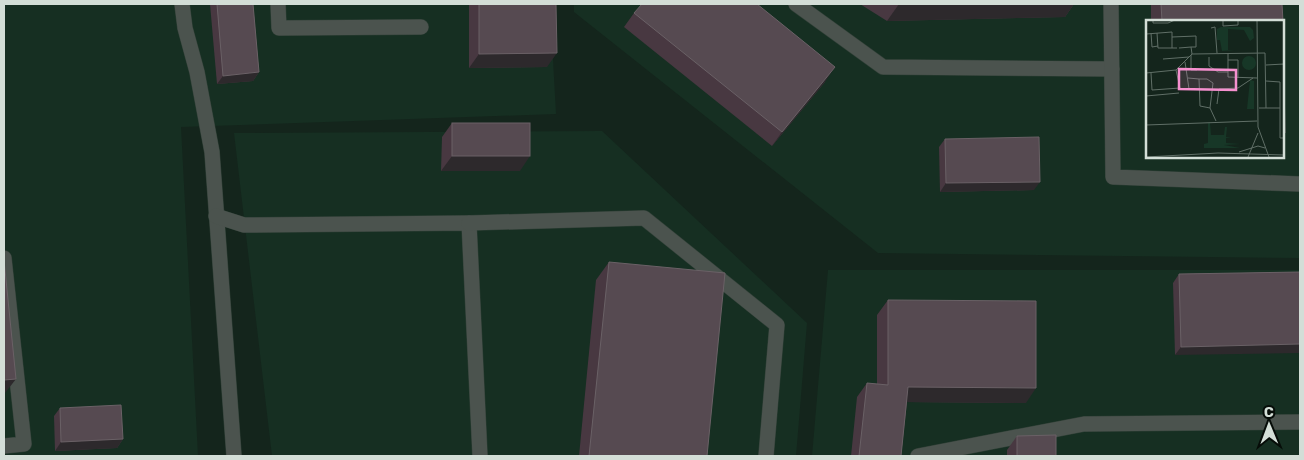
<svg xmlns="http://www.w3.org/2000/svg" width="1304" height="460" viewBox="0 0 1304 460" font-family="Rubik,sans-serif">
<style>
.built{fill:#162f22;fill-rule:evenodd}
.lines{fill:none;stroke-linecap:round;stroke-linejoin:round}
.lane-casing{stroke:#2f3f36;stroke-width:16}
.lane{stroke:#4b534e;stroke-width:15}
.wall{fill:#483841}
.shaded-wall{fill:#2d292c}
.building{fill:#564a51;stroke:#6a6166}
.inset-road{fill:none;stroke:#606f67;stroke-width:1}
.view{fill:#f690cf;fill-opacity:0.15;stroke:#f690cf;stroke-width:2.5}
.inset-edge{fill:none;stroke:#d3ded7;stroke-width:2.5}
</style>
<rect width="100%" height="100%" fill="#14251c"/>
<!-- built -->
<g class="built">
<polygon points="4,4 550,4 556,114 181,127 198,456 4,456"/>
<path d="M574,4H1300V258L878,253L574,12ZM1148,21H1283V156H1148Z"/>
<polygon points="602,131 807,323 796,456 272,456 234,133"/>
<polygon points="828,270 1300,270 1300,456 812,456"/>
</g>
<g class="lines">
<defs>
<g id="lane">
<polyline points="182,4 185,28 197,72 212,152 234,456"/>
<polyline points="278,4 279,28 421,27"/>
<polyline points="796,4 883,67 1112,69"/>
<polyline points="1111,4 1113,177 1300,184"/>
<polyline points="216,216 244,225 469,223 480,456"/>
<polyline points="469,223 644,218 777,325 766,456"/>
<polyline points="4,258 24,444 4,446"/>
<polyline points="918,456 1084,424 1300,422"/>
</g>
</defs>
<!-- lane casing -->
<use href="#lane" class="lane-casing"/>
<!-- lane -->
<use href="#lane" class="lane"/>
</g>
<!-- wall -->
<g class="wall">
<polygon points="210,4 253,4 259,72 253,81 217,84"/>
<polygon points="469,4 556,4 547,67 469,68"/>
<polygon points="860,4 1074,4 1065,17 887,21"/>
<polygon points="1151,4 1282,4 1283,21 1151,21"/>
<polygon points="634,13 825,82 772,146 624,27"/>
<polygon points="452,123 520,171 441,171 442,137"/>
<polygon points="945,139 1034,190 940,192 939,147"/>
<polygon points="609,262 707,456 579,456 596,280"/>
<polygon points="1300,272 1175,355 1173,283 1179,274"/>
<polygon points="888,300 1026,403 907,402 901,456 851,456 857,397 867,383 877,384 877,315"/>
<polygon points="60,408 123,439 117,448 55,451 54,416"/>
<polygon points="1017,436 1056,456 1007,456 1007,450"/>
</g>
<!-- shaded-wall -->
<g class="shaded-wall">
<polygon points="899,4 1074,4 1065,17 887,21"/>
<polygon points="557,53 547,67 469,68 479,54"/>
<polygon points="835,67 825,82 772,146 782,132"/>
<polygon points="259,72 253,81 217,84 223,76"/>
<polygon points="452,156 530,156 520,171 441,171"/>
<polygon points="1040,182 1034,190 940,192 946,183"/>
<polygon points="1300,344 1300,353 1175,355 1181,347"/>
<polygon points="16,379 5,393 4,394 4,380"/>
<polygon points="908,387 1036,388 1026,403 898,402"/>
<polygon points="123,439 117,448 55,451 61,442"/>
</g>
<!-- building -->
<g class="building">
<polygon points="217,4 253,4 259,72 223,76"/>
<polygon points="479,4 556,4 557,53 479,54"/>
<polygon points="642,4 757,4 835,67 782,132 634,13"/>
<polygon points="1161,4 1282,4 1283,21 1162,21"/>
<polygon points="1283,25 1285,133 1283,133"/>
<rect x="452" y="123" width="78" height="33"/>
<polygon points="1039,137 1040,182 946,183 945,139"/>
<polygon points="4,260 16,379 4,380"/>
<polygon points="609,262 725,273 707,456 589,456"/>
<polygon points="1300,272 1300,344 1181,347 1179,274"/>
<polygon points="888,300 1036,301 1036,388 908,387 901,456 859,456 867,383 888,385"/>
<polygon points="121,405 123,439 61,442 60,408"/>
<polygon points="1056,435 1056,456 1017,456 1017,436"/>
</g>
<!-- overview -->
<g transform="translate(1146 20)">
<rect width="138" height="138" fill="#14251c"/>
<path d="M75,7H104L107,10L108,18L104,21L98,10L82,9V30H89L76,31L74,20H71V9ZM96 43a7 7 0 1 1 14 0a7 7 0 1 1-14 0ZM104,60L108,61V89H101ZM62,103H64L65,115H78L79,107H81L80,117L85,118H80V123L94,124L78,125L94,128H58V124L62,123Z" fill="#173727"/>
<path class="inset-road" d="M7,0V3H22L29,0M77,0V6L92,5V0M111,0L112,107L123,137M65,8L69,7L71,33M5,13L6,27L12,26M11,13L12,28H26M0,14L26,12V28H31M26,17L50,16V27H45M33,28L45,27L46,34M82,33V57L111,58M45,35V50H51M63,37V46L72,52H82M17,39L43,37M82,40H92V58M39,42L43,69M120,45L138,44M0,53L30,50L46,34L119,33L120,88M5,53L6,70L34,68L30,50M42,58L53,59L54,86L64,88M53,59H61L67,63L64,88L70,101M120,61L134,62V118H138M0,76L33,73M71,84L73,69L92,68L107,58M113,88H134M0,105L111,101M93,132L112,126L119,128M0,137L72,133L138,135M102,137L112,113"/>
<path class="view" d="M33,49L90,50V70L33,69Z"/>
<rect width="138" height="138" class="inset-edge"/>
</g>
<!-- border -->
<rect width="1304" height="460" fill="none" stroke="#d3ded7" stroke-width="10"/>
<!-- north arrow -->
<g transform="translate(1269 425) rotate(359)" stroke="#060c08" stroke-width="4" paint-order="stroke">
<path d="M0-4L9 19L0 12L-9 19Z" fill="#d3ded7"/>
<text y="-8" font-size="14" font-weight="bold" text-anchor="middle" fill="#d3ded7">С</text>
</g>
</svg>
